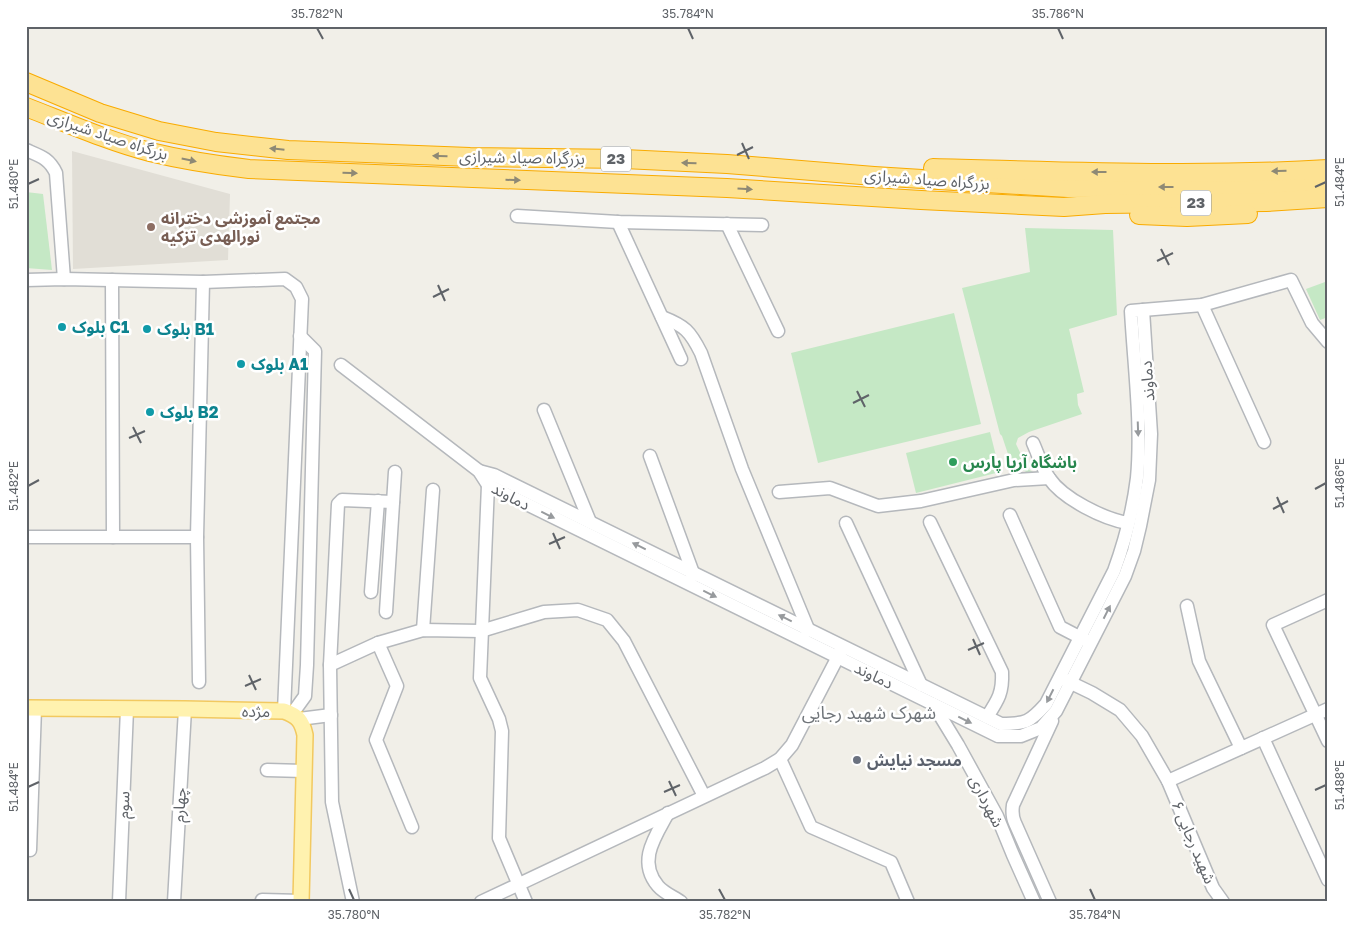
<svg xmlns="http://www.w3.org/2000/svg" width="1354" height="928" viewBox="0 0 1354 928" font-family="'Golos Text','Noto Sans Arabic',sans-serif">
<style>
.education{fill:#e1ded6}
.green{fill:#c5e8c5}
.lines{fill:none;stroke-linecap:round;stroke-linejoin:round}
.minor-casing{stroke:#b5b8bc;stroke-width:15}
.major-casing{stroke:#f2c960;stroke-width:18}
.highway-casing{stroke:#f9ab00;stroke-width:20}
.minor{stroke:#fff;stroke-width:12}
.major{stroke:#fff2af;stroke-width:15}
.highway{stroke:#fde293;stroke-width:18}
.oneway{fill:#8e8975}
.oneway2{fill:#979a9d}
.ticks{fill:none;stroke:#5f6368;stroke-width:2}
.education-dot{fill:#8d6e63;stroke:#fff;stroke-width:2}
.culture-dot{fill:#0f9aa8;stroke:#fff;stroke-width:2}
.leisure-dot{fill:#2e9e5b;stroke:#fff;stroke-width:2}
.worship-dot{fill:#6b7280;stroke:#fff;stroke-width:2}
.labels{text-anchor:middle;stroke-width:5;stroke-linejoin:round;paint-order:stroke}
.shield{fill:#fff;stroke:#8f9295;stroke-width:1}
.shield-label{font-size:15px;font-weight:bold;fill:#5f6368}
.street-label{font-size:16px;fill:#5f6368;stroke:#fff}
.education-label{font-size:16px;font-weight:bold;fill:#785e54;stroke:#fff;text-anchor:start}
.culture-label{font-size:16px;font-weight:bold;fill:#0d838f;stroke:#fff;text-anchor:start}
.leisure-label{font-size:16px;font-weight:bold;fill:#27864d;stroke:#fff;text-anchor:start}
.worship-label{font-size:16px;font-weight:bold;fill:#5b616d;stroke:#fff;text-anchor:start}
.neighbourhood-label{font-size:18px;fill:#70757a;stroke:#fff}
.neatline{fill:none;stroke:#5f6368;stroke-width:2}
.ticks-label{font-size:12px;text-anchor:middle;fill:#5f6368}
</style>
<rect width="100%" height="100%" fill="#f1efe8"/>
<!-- education -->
<polygon class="education" points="72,151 230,194 228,260 73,269"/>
<!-- green -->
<g class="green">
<polygon points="26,192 43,194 52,270 26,268"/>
<polygon points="1025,228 1113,230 1117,315 1069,329 1084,392 1077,394 1078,405 1082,414 1029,432 1018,438 1016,444 1028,469 1033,472 1028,473 1011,463 1002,436 1000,434 962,288 1030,272"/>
<polygon points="1325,282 1328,291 1328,317 1320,320 1306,289"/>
<polygon points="954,313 981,424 818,463 791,353"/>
<polygon points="990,432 1000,472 916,493 906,453"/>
</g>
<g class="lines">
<defs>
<g id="minor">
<path d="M26,150C40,156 49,158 56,173L64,279"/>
<polyline points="517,216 618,222 762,225"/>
<polyline points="618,222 681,359"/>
<polyline points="727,224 778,331"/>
<polyline points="26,280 64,279 203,282 285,279 296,287 302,299 284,711"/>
<polyline points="112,280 113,537"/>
<polyline points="1202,305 1264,442"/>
<path d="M662,317C685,326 690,331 701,353L742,469L808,629L807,631"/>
<polyline points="341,365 479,471 488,485 998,736 1021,736 1041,728 1056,711 1125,576 1134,551 1140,526 1149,480 1151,434 1143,310"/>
<polyline points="544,410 590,522"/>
<path d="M1033,443C1038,454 1042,468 1049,478C1063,499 1104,519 1128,523"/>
<polyline points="650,456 693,573 692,576"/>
<path d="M479,471L494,475L1001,724C1026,724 1030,722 1046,704L1114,571C1125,541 1133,510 1137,478C1142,425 1134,365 1131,311L1202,305L1291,280L1312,323L1328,342"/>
<polyline points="488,485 480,678 499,719 502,731 499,838 526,902"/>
<polyline points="779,492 830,488 878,506 921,501 1014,480 1049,478"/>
<polyline points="1010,515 1060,627 1087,641"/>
<path d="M930,522L1002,672C1003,693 998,700 987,717"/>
<polyline points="846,523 921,685"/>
<polyline points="26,537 197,537"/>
<polyline points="371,592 378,501"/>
<polyline points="1328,600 1273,625 1328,741"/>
<polyline points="1187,606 1199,661 1241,748"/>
<polyline points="386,612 395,472"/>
<polyline points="423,630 433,490"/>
<polyline points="378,643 397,686 376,740 412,827"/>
<polyline points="330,665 338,504 342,500 393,502"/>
<polyline points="1065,680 1092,693 1120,710 1142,736 1168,781 1213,888 1223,902"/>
<polyline points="199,682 197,537 203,282"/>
<polyline points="933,704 958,745 997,816 1013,855 1034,902"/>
<polyline points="292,714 305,696 307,665 315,351 300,336"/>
<polyline points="299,719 331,715"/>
<polyline points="1263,738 1328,880"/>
<polyline points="780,759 811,827 891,862 908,902"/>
<polyline points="267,770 304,771"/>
<polyline points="1168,781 1328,709"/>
<path d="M668,813C655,837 637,861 658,886C664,893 674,897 681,902"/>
<polyline points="30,850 35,708"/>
<polyline points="262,900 302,901"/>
<polyline points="119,902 127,709"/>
<polyline points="174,902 185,709"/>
<polyline points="353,902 332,802 330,665 378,643 423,630 481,631 544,612 578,610 607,620 624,641 704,796"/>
<polyline points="481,902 765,768 780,759 792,745 841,651"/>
<path d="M1050,902L1015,823C1012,817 1012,812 1013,805L1052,721"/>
</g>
<path id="major" d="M26,708L185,709L284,711C298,716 302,721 305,735L301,902"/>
<g id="highway">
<polyline points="26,82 100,113 159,131 216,142 288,150 470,157 624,159 727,164 874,176 1068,188 1215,187 1328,183"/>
<path d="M26,107C67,123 108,141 150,152C183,160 215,165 249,169L727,188L921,200L1064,207L1105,204L1266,202L1328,198"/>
<path d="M933,168C1064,171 1197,177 1328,169"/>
<polyline points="1139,215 1187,217 1248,214"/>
</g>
</defs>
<!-- minor casing -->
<use href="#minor" class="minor-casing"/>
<!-- major casing -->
<use href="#major" class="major-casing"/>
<!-- highway casing -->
<use href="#highway" class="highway-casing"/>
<!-- minor -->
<use href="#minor" class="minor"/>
<!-- major -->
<use href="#major" class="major"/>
<!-- highway -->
<use href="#highway" class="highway"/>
</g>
<!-- one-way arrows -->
<defs><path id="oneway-solid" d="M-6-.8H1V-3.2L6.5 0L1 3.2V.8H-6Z" transform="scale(1.25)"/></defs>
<g class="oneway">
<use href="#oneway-solid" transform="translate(277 149) rotate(-174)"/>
<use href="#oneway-solid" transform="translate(440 156) rotate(-178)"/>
<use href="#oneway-solid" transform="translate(189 160) rotate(12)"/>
<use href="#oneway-solid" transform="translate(689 163) rotate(-178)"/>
<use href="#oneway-solid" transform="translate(1279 171) rotate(179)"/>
<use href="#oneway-solid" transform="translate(1099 172) rotate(-180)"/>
<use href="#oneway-solid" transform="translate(350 173) rotate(2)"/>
<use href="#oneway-solid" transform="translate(513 180) rotate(2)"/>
<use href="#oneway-solid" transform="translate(1166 187) rotate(180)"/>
<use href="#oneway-solid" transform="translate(745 189) rotate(4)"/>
</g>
<g class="oneway2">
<use href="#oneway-solid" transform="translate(1138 429) rotate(88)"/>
<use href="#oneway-solid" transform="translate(548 515) rotate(26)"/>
<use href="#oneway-solid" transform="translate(639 546) rotate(-154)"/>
<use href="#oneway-solid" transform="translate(710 594) rotate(26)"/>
<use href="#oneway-solid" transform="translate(1107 612) rotate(-63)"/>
<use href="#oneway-solid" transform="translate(785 618) rotate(-154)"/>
<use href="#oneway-solid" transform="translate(1050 696) rotate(117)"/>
<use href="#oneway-solid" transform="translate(965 720) rotate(26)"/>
</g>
<!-- ticks -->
<path class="ticks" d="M317,28L323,39M688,28L693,39M1058,28L1063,39M742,143L749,159M737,155L753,147M28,184L39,179M1315,187L1326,182M1161,249L1169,265M1157,261L1173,253M438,285L445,301M433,297L449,289M857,391L865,407M853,403L869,395M133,427L141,443M129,438L145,431M28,486L39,480M1315,489L1326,483M1277,497L1284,513M1273,509L1288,501M553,533L560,549M549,544L565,537M973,639L980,655M968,650L984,643M249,675L256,690M245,686L261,679M669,781L676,796M28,787L39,782M1315,790L1326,785M664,792L680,785M349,889L354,900M719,889L725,900M1090,889L1095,900"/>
<!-- markers -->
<circle class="education-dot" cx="151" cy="227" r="5"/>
<g class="culture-dot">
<circle cx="62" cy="327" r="5"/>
<circle cx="147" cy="329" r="5"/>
<circle cx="241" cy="364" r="5"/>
<circle cx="150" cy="412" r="5"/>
</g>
<circle class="leisure-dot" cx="953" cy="462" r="5"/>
<circle class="worship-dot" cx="857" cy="760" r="5"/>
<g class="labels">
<!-- shield labels -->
<g class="shield">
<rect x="601" y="146.5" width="30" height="25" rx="4"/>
<rect x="1181" y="190.5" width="30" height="25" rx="4"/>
</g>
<g class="shield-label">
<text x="616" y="164">23</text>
<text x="1196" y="208">23</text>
</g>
<!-- street labels -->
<g class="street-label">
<text transform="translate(108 135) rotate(18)" y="6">بزرگراه صیاد شیرازی</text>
<text transform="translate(522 157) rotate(1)" y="6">بزرگراه صیاد شیرازی</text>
<text transform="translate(927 179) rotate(4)" y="6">بزرگراه صیاد شیرازی</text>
<text transform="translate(1147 381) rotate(-94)" y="6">دماوند</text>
<text transform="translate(511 496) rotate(28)" y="6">دماوند</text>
<text transform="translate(874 675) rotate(26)" y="6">دماوند</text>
<text transform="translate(256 711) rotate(1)" y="6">مژده</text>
<text transform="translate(987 801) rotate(63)" y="6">شهرداری</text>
<text transform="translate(123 805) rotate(-88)" y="6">سوم</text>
<text transform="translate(179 805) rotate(-87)" y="6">چهارم</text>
<text transform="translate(1194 842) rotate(67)" y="6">شهید رجایی ۶</text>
</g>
<!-- education labels -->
<g class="education-label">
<text x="161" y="224">مجتمع آموزشی دخترانه<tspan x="161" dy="18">نورالهدی تزکیه</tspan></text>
</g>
<!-- culture labels -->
<g class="culture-label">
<text x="72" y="333">بلوک C1</text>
<text x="157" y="335">بلوک B1</text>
<text x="251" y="370">بلوک A1</text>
<text x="160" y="418">بلوک B2</text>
</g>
<!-- leisure labels -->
<g class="leisure-label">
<text x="963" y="468">باشگاه آریا پارس</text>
</g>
<!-- worship labels -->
<g class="worship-label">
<text x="867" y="766">مسجد نیایش</text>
</g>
<!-- neighbourhood labels -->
<g class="neighbourhood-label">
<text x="869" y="719">شهرک شهید رجایی</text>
</g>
</g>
<!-- border -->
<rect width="1354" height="928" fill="none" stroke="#ffffff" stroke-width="55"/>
<rect x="28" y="28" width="1298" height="872" class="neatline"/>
<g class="ticks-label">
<text x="317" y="18">35.782°N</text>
<text x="688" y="18">35.784°N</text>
<text x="1058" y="18">35.786°N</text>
<text transform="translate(1340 182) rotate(-90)" y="4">51.484°E</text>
<text transform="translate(14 184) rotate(-90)" y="4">51.480°E</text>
<text transform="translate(1340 483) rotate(-90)" y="4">51.486°E</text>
<text transform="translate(14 486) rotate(-90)" y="4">51.482°E</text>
<text transform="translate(1340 785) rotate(-90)" y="4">51.488°E</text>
<text transform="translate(14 787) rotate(-90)" y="4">51.484°E</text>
<text x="354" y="919">35.780°N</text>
<text x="725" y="919">35.782°N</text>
<text x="1095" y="919">35.784°N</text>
</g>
</svg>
